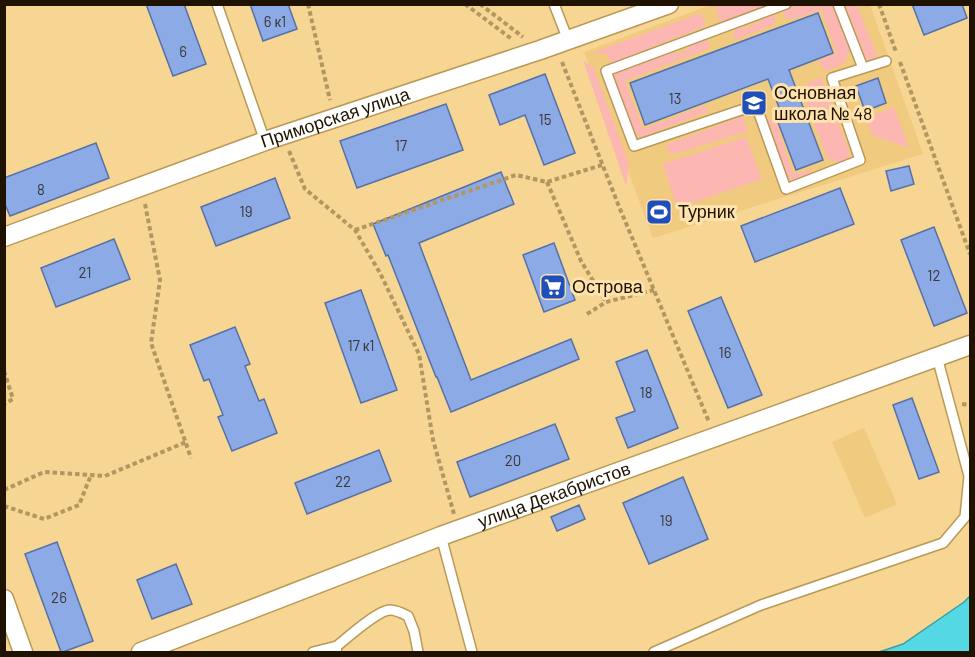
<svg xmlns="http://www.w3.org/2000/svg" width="975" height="657" viewBox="0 0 975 657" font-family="Barlow,sans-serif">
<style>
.built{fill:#f0ca7f}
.green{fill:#fcb7b2}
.water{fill:#53d8e4;stroke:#439da0;stroke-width:1.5}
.building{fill:#8caae5;stroke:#5671a8;stroke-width:1.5}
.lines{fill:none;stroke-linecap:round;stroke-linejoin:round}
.service-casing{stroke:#b99957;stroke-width:12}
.minor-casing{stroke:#b99957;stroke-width:21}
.path{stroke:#b29763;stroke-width:4;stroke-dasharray:4.5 3;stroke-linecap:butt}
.service{stroke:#fff;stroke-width:9}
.minor{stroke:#fff;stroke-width:18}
.labels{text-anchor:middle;stroke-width:6;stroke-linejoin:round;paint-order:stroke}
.number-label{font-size:15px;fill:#3a3839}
.poi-label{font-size:18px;fill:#1f1200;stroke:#fee3ae;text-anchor:start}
.street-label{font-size:18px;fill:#1f1200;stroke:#fee3ae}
</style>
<rect width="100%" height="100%" fill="#f7d592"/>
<!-- built -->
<g class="built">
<polygon points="710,5 870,5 923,154 653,238 584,52"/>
<polygon points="864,428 897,504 865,518 832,442"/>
</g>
<!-- green -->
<g class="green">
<polygon points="717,4 769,4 769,5 720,22 715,5"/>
<polygon points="799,5 831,5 834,7 850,50 847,58 842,65 825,71 819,61 836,53 822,10 790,20 785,17 783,11"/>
<polygon points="845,5 857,5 878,58 867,61"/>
<polygon points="701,13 706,26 611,63 608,55 603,53 589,54"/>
<polygon points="774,13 776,19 773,25 735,40 733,29 739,27 743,29 760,22 759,18"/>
<polygon points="706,38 710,48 625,81 643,129 705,105 708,112 641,137 632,131 615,84 614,78 617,71 673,51 676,55 689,48 689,43"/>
<polygon points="583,60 594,69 629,164 626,186"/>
<polygon points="821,77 850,154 842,164 827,158 801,87"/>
<polygon points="894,107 909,148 872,135 866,118"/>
<polygon points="743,116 748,131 671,155 666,145"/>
<polygon points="775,119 793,174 811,170 813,176 794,181 785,178 767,121"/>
<polygon points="746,137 762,179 677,208 663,164"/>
</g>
<!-- water -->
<polygon class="water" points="970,596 970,652 879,652 903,644 964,602"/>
<!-- building -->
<g class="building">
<polygon points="146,4 184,4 206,64 173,76"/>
<polygon points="250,4 288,4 297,29 263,41"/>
<polygon points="912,4 962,4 967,18 924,35"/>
<polygon points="818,13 833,53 789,70 823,160 796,170 776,117 782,115 768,79 645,125 630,83"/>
<polygon points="545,74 575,153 544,165 525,115 500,125 489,95"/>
<polygon points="878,78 886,103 865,111 856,86"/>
<polygon points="446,104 463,150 357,188 340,141"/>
<polygon points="96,143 109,178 10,216 4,202 4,178"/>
<polygon points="909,166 914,184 891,191 886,171"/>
<polygon points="501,172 514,204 419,243 471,380 571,339 579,359 451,412 437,377 436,377 388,255 386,256 373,224"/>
<polygon points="275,178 290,218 216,246 201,207"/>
<polygon points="840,188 854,224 755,262 741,226"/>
<polygon points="934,227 967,313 934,326 901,240"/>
<polygon points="114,239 130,279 56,307 41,268"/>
<polygon points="554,243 575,300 544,312 523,255"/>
<polygon points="361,290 397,390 361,403 325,303"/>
<polygon points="721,297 762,395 728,408 688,311"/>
<polygon points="235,327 250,364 245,366 259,401 264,399 277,433 232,451 218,417 223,415 209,379 204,381 190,345"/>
<polygon points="647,350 678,428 628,448 616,418 635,411 616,362"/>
<polygon points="912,398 939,472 919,479 893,405"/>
<polygon points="555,424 569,459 470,497 457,462"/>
<polygon points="379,450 391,481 307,514 295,483"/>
<polygon points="683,477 708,539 649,564 623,503"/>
<polygon points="579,505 585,519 557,531 551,517"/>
<polygon points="57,542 93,641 63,652 61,652 25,554"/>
<polygon points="176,564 192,604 152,619 137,580"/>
</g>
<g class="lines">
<defs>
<g id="service">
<polyline points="217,4 265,141"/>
<polyline points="554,4 568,40"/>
<polyline points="786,4 606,71 634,146 756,105 786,189 860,160 832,78 886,61"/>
<polyline points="838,4 863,68"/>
<polyline points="441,536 472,652"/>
<polyline points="313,652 337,646"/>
<path d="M336,652L337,646C347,638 378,610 390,610C396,610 402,613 408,616L414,631L418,652"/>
<polyline points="654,652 761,605 943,543 965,517 969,476 937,357"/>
</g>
<g id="minor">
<path id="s1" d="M4,237L265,141L540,50L669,4"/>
<polyline points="4,599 23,652"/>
<path id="s2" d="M141,652L441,536L970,345"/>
</g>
</defs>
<!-- service casing -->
<use href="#service" class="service-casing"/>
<!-- minor casing -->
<use href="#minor" class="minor-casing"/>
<!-- path -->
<g class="path">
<polyline points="308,4 330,100"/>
<polyline points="465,4 513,40"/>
<polyline points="480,4 523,37"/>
<polyline points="879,4 896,52"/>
<polyline points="562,62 618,204 709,422"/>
<polyline points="900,62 970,254"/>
<polyline points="289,151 305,189 355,230 380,273 419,354 433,440 454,514"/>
<polyline points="547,182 581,261 606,302"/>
<polyline points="145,204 160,280 151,343 191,458"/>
<polyline points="355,230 516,175 547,182 602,165"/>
<polyline points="587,314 606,302 654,290"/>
<polyline points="4,371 13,399 4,404"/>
<polyline points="962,404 970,405"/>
<polyline points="4,490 44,472 105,476 186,442"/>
<polyline points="4,506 44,519 79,505 91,475"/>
</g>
<!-- service -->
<use href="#service" class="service"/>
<!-- minor -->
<use href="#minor" class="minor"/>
</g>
<!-- icons -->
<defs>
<symbol id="school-square" viewBox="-11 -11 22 22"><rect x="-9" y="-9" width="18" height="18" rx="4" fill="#204ebb" stroke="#fee3ae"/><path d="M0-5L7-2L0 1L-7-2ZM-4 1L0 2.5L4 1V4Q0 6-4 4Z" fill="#fff"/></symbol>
<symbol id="stadium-square" viewBox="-11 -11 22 22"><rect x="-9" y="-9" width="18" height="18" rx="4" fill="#204ebb" stroke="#fee3ae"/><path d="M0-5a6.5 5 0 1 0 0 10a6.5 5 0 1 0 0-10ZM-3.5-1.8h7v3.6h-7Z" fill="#fff"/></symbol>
<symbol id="supermarket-square" viewBox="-11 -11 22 22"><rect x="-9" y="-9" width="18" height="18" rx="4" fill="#204ebb" stroke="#fee3ae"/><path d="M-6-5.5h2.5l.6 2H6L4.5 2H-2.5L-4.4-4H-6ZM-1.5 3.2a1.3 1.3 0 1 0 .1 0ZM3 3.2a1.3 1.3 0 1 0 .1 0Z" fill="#fff"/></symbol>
</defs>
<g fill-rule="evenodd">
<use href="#school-square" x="739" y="88" width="30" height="30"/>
<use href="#stadium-square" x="644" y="197" width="30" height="30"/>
<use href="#supermarket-square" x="538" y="272" width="30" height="30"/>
</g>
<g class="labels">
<!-- number labels -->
<g class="number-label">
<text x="275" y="27">6 к1</text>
<text x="183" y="57">6</text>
<text x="675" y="104">13</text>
<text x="545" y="125">15</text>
<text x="401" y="151">17</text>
<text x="41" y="195">8</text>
<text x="246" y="217">19</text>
<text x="85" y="278">21</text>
<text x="934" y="281">12</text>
<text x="361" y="351">17 к1</text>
<text x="725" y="358">16</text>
<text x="646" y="398">18</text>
<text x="513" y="466">20</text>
<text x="343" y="487">22</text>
<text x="666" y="526">19</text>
<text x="59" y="603">26</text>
</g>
<!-- poi labels -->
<g class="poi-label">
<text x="774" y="99">Основная<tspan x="774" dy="21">школа № 48</tspan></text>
<text x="678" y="218">Турник</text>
<text x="572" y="293">Острова</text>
</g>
<!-- street labels -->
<g class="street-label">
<text dy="6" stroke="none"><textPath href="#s1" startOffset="352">Приморская улица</textPath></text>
<text dy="6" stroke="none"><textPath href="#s2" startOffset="442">улица Декабристов</textPath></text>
</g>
</g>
<!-- border -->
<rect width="975" height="657" fill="none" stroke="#1f1200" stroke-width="12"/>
</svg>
